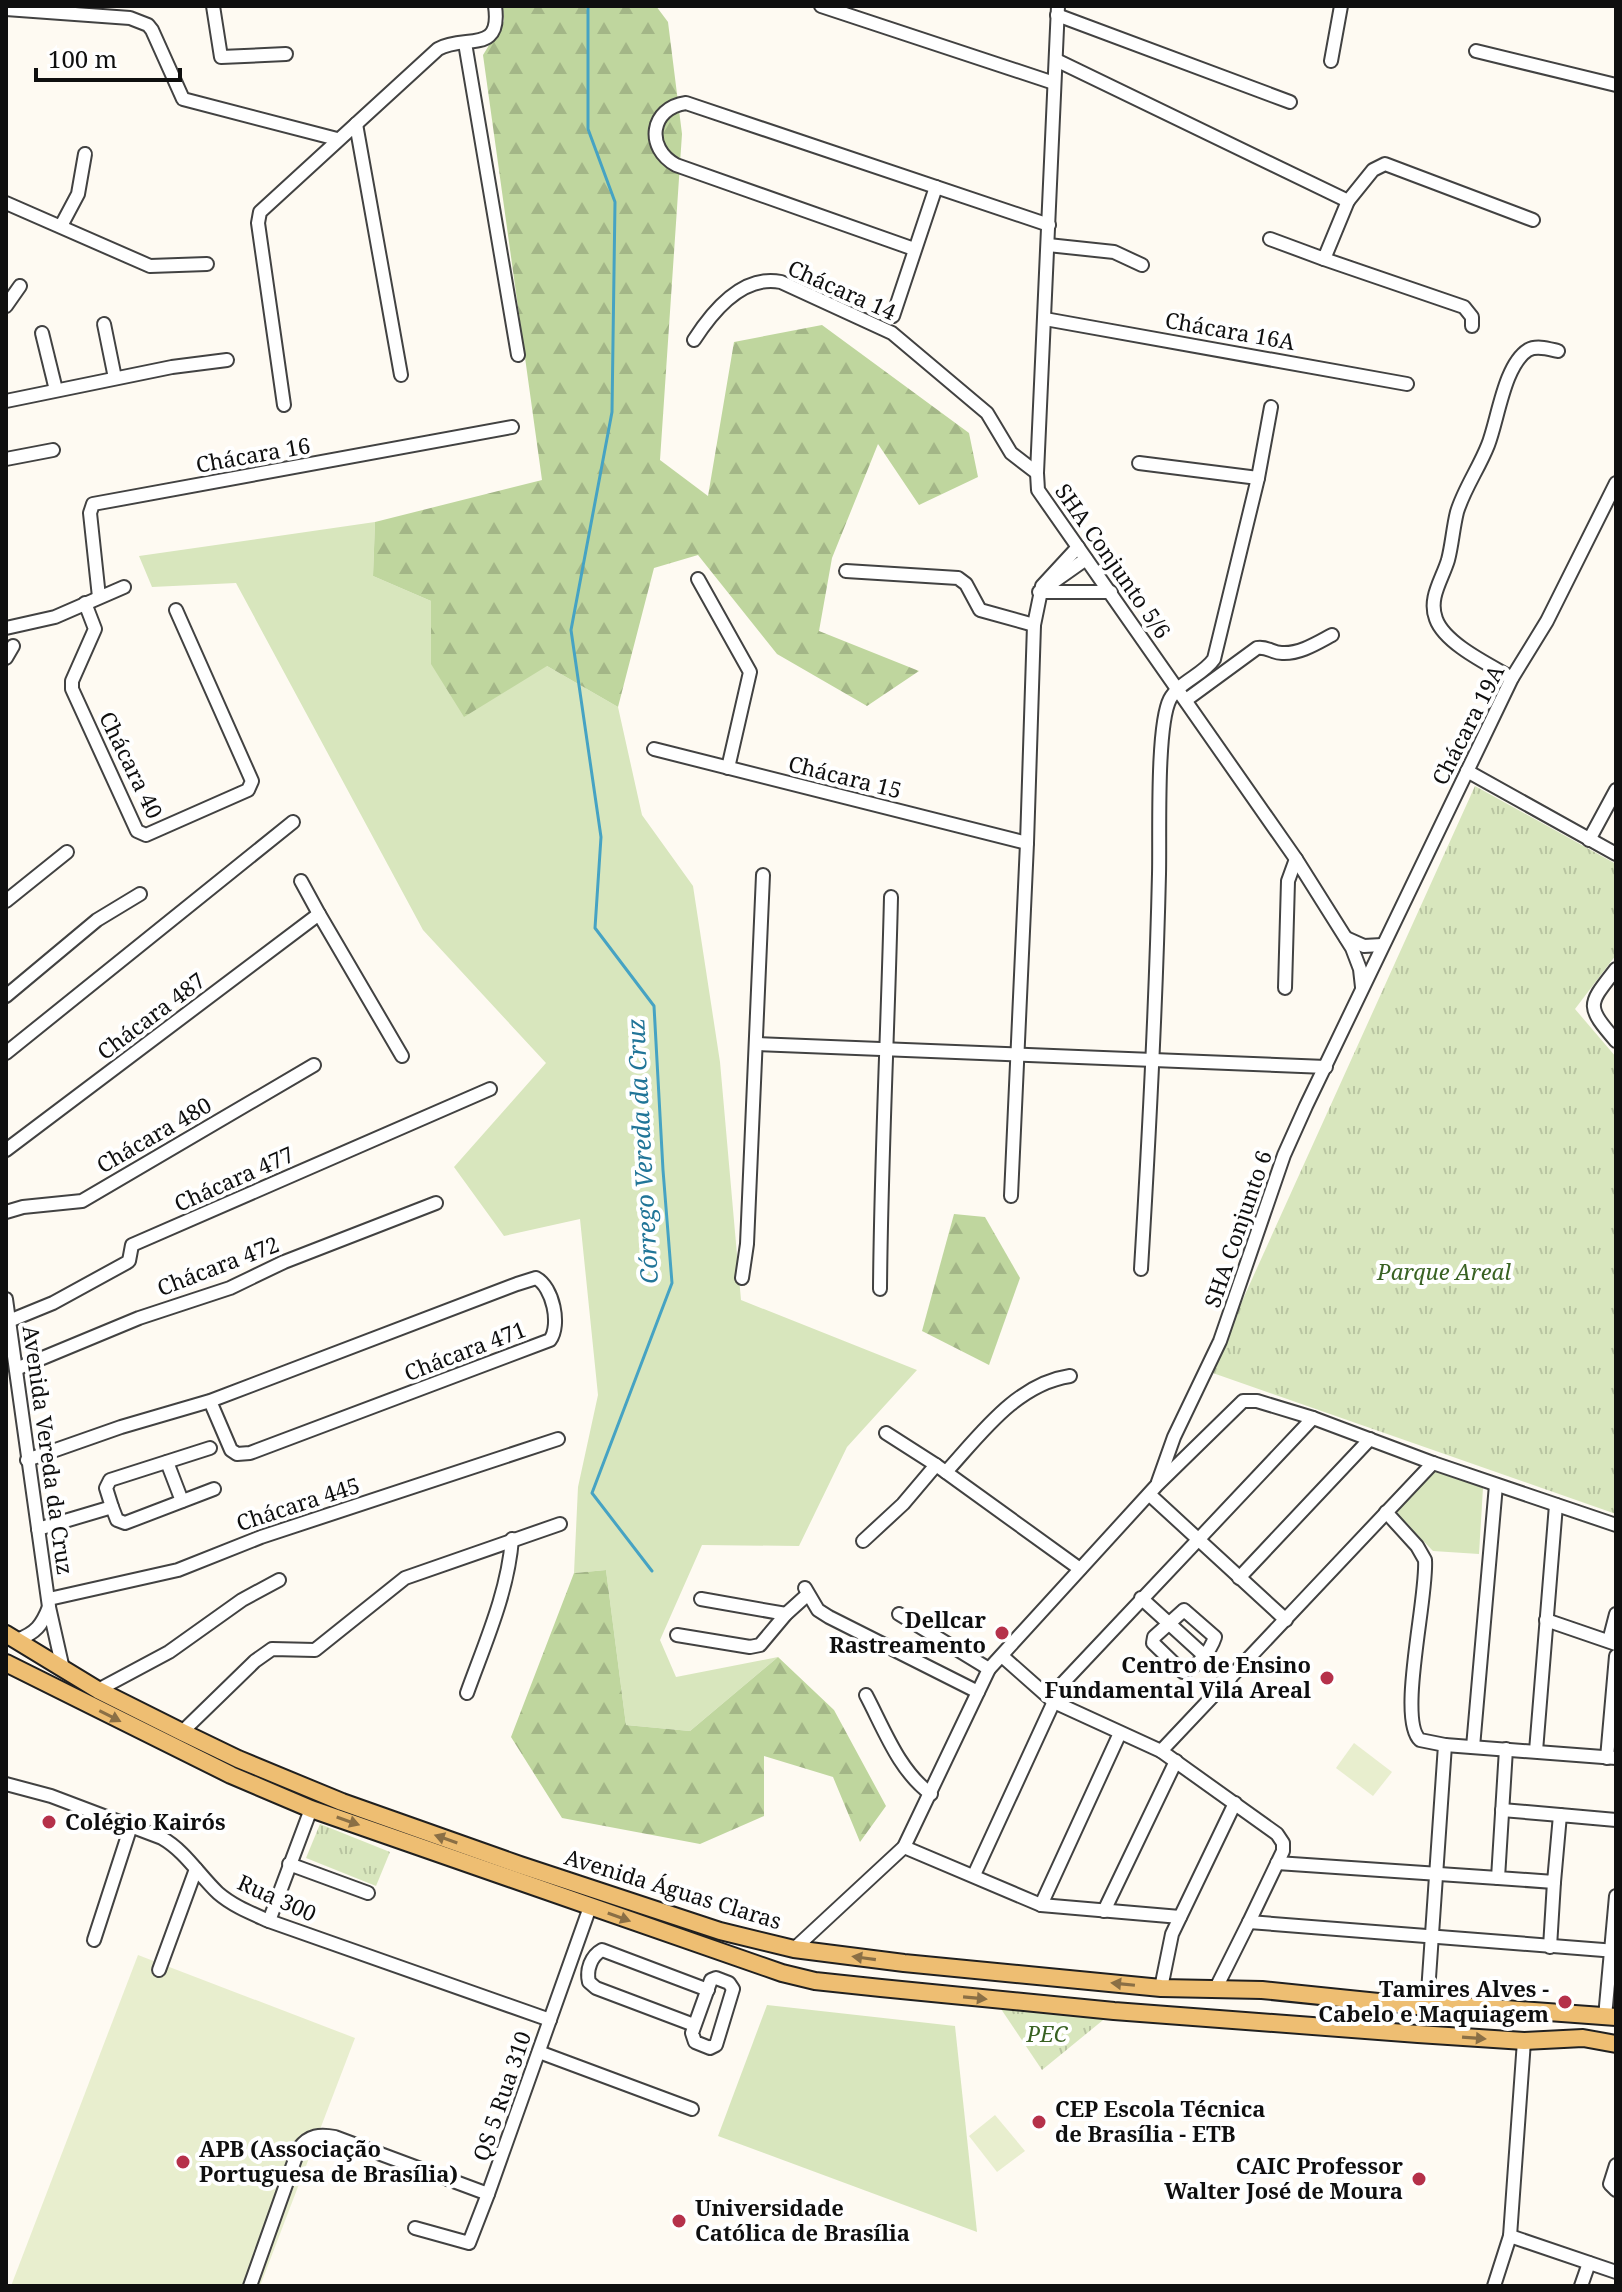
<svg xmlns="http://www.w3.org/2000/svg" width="1622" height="2292" viewBox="0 0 1622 2292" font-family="'Noto Serif',serif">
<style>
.grass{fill:#d8e6bd}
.forest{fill:url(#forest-firs)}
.park{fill:url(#park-tufts)}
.pitch{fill:#e8eece}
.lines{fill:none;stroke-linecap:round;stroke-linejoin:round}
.stream{stroke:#46a3c3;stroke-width:3}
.minor-casing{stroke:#424242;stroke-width:16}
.major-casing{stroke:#202020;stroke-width:20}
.minor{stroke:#fff;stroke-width:12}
.major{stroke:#eebe72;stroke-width:16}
.oneway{fill:#8a6f45}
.poi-dot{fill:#b5314a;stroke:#fff;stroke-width:3}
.labels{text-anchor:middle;stroke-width:8;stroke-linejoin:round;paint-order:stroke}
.street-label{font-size:22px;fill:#0f0f0f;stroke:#fff}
.park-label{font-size:22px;font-style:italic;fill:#396223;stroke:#fff}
.poi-label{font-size:22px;font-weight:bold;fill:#0f0f0f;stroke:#fff;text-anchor:end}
.water-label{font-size:24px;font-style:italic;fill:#217598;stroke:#fff}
</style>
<defs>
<pattern id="forest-firs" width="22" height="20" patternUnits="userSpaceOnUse" patternTransform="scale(2)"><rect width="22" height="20" fill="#bfd69e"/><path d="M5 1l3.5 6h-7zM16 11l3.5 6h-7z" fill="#a3b687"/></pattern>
<pattern id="park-tufts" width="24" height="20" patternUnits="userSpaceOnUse" patternTransform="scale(2)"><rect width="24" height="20" fill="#d8e6bd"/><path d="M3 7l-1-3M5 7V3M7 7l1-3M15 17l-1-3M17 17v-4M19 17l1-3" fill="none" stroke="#b8c4a1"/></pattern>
</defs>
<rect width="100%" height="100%" fill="#fefaf2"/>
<!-- grass -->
<g class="grass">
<polygon points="375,522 373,576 431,601 431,664 547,666 618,707 642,815 693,886 720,1062 741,1300 917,1370 847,1447 799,1546 702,1545 660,1640 676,1677 778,1657 690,1731 626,1725 606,1570 574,1573 578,1487 598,1395 580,1219 504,1236 454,1167 546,1063 423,930 236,583 152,587 139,556"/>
<polygon points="1437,1471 1483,1488 1479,1554 1433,1551 1398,1515 1398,1509 1431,1473"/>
<polygon points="767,2005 955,2026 977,2232 718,2136"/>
</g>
<!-- forest -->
<g class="forest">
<polygon points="503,6 656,6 668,22 682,134 660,460 708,496 734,342 822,325 969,433 978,477 919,505 878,444 832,558 819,631 919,671 867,706 777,654 698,555 654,568 618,707 547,666 464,717 431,664 431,601 373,576 375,522 542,480 483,55 504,21"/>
<polygon points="954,1214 985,1217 1020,1278 989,1365 922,1331"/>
<polygon points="606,1570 626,1725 690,1731 778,1657 834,1710 886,1806 860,1842 833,1777 764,1756 764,1816 700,1844 562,1818 511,1737 574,1573"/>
</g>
<!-- park -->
<g class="park">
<polygon points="1475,786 1616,864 1616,955 1575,1009 1616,1057 1616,1514 1210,1372"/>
<polygon points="320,1824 390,1852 376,1886 306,1858"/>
<polygon points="999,2006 1108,2016 1042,2070"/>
</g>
<!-- pitch -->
<g class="pitch">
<polygon points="1354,1743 1392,1772 1373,1796 1336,1768"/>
<polygon points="138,1955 355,2038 260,2286 11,2286"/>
<polygon points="995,2115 1025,2151 997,2172 969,2136"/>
</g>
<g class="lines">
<!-- stream -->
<polyline class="stream" points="588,6 588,129 615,202 612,412 571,630 601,837 595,928 654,1006 663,1170 672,1283 592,1493 652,1571"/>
<defs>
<g id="minor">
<polyline points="213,6 221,57 286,54"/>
<polyline points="821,6 1054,83"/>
<polyline points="1058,6 1037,473 1038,490 1296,859 1352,948 1360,969 1362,987"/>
<polyline points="6,9 130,18 148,25 152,30 183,99 337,139"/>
<polyline points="1057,15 1290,102"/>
<polyline points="465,43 518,355"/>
<polyline points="1476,51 1616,85"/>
<polyline points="1056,60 1348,201 1373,170 1385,164 1533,220"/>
<polyline points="1331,61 1341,6"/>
<polyline points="356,124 401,375"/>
<polyline points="6,203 150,266 207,264"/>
<polyline points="61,226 78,194 85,154"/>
<polyline points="1270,239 1324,259 1348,201"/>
<polyline points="1048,245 1114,252 1142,265"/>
<path d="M914,249L676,165C645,148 650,108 686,103L1049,225"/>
<polyline points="1324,259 1464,307 1472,317 1472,326"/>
<polyline points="6,306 20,286"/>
<polyline points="893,316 936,187"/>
<polyline points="1045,319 1407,384"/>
<polyline points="104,324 115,378"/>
<polyline points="42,333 56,390"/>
<path d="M694,340C712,312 742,274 781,282L892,333L987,413L1011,453L1037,473"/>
<polyline points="6,401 172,367 227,360"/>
<path d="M284,405L258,223L260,212L438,49C465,34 502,55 495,6"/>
<polyline points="6,459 53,450"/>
<polyline points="1139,463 1258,478"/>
<polyline points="846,571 958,578 966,584 980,610 1034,625"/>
<polyline points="698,579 750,672 728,768"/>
<polyline points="1052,583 1086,559"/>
<polyline points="1039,592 1111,592"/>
<polyline points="99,597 90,513 93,504 512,427"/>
<polyline points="85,603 95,629 72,681 72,689 137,831 146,835 248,790 252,781 176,610"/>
<polyline points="6,628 55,617 124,587"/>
<polyline points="6,658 13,646"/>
<path d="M1512,678C1490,665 1445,644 1436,619C1428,598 1442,580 1448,560C1452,545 1453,528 1457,512C1464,489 1479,468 1488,445C1498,420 1504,365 1528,350C1537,345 1549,349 1558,351"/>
<path d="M1186,700L1257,648C1267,646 1272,653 1282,653C1300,654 1317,643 1332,635"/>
<polyline points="654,749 1027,843"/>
<polyline points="1467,771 1616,854"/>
<polyline points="1589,840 1616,790"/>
<polyline points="301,881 319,914"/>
<polyline points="6,901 67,852"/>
<polyline points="1346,938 1364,946 1382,945"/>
<path d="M1616,969C1588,1005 1585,1005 1616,1041"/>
<polyline points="1285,988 1288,881 1296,859"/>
<polyline points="6,996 97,920 140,894"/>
<polyline points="756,1044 1326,1067"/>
<polyline points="6,1053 293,822"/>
<polyline points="6,1150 319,914 402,1056"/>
<polyline points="1011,1196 1027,843 1034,625 1042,586 1078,547"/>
<polyline points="6,1212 23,1207 82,1201 314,1065"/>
<path d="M1141,1269C1149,1137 1156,1006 1159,874C1160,839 1156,726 1170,699C1179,682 1203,675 1214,659L1258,478L1271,407"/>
<polyline points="742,1278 747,1244 763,875"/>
<path d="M880,1289C881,1159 888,1028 891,897"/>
<polyline points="6,1299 49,1607 63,1669"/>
<polyline points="9,1321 53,1303 126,1263 129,1261 132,1245 490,1089"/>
<polyline points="16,1369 139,1318 230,1288 284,1262 436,1203"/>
<polyline points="886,1433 936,1465 1080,1569"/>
<path d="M27,1460L121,1427L210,1401L517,1284L536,1278C553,1287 561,1325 550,1340L250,1453L237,1454L231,1450L210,1401"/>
<polyline points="167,1462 182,1501"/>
<polyline points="1433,1463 1161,1751 1277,1834 1283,1843 1283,1851 1249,1922 1616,1951"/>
<path d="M946,1472C980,1435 1016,1384 1070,1376"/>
<polyline points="1158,1482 1174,1437 1220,1341 1284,1155 1306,1106 1512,678 1547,621 1616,483"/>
<polyline points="1150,1495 1286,1620"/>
<polyline points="112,1507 117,1520 125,1523 214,1489"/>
<path d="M1386,1512L1417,1546L1425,1560C1428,1595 1397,1720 1420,1740L1445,1745L1427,2007"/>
<polyline points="38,1529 112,1507 106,1488 110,1480 210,1448"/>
<polyline points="863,1541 903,1504 936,1465"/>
<polyline points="1239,1578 1370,1439"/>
<polyline points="805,1588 818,1610 829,1617 978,1692"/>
<polyline points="1141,1598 1230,1679"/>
<polyline points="49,1599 178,1570 261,1537 558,1439"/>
<polyline points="701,1599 786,1614"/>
<path d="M1184,1610L1215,1637C1210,1652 1197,1667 1183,1672L1153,1643L1154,1637Z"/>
<polyline points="899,1614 989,1669"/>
<polyline points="1546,1620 1616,1644"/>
<polyline points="677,1635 750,1647 760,1645 786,1614 807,1595"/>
<path d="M17,1640C36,1633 42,1625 49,1607"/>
<polyline points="1609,1641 1616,1614"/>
<polyline points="1002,1656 1054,1702 1161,1751"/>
<polyline points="98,1690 169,1652 242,1600 279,1580"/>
<path d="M467,1693C485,1643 508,1592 512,1539"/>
<path d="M866,1695C884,1729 899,1771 931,1794"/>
<polyline points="182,1732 255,1661 272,1649 315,1650 405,1578 560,1524"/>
<polyline points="1445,1745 1616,1758"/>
<polyline points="1473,1747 1496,1485"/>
<polyline points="1506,1749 1498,1878 1554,1882 1560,1815 1616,1820"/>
<polyline points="1536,1751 1556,1505"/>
<polyline points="1607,1758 1616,1656"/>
<path d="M6,1784L51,1796L162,1838C185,1851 199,1875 218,1893C233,1906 251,1913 269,1921L550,2020"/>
<polyline points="1502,1810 1560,1815"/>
<polyline points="904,1847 1041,1905 1180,1917"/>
<polyline points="1277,1863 1498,1878"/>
<polyline points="289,1864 368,1893"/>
<polyline points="974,1875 1062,1684 1313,1418"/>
<polyline points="1041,1905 1120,1733"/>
<polyline points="1104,1911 1176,1761"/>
<polyline points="269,1921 311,1809"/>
<polyline points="94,1940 131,1826"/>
<polyline points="1550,1947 1554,1882"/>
<polyline points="794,1949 904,1847 989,1669 1157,1485 1243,1401 1257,1401 1313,1418 1433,1463 1616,1525"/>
<polyline points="159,1970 196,1869"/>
<polygon points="716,1978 729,1983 733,1989 716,2045 710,2048 695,2042 692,2033 711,1980"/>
<polyline points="1161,1988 1172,1934 1235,1803"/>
<polyline points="1215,1990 1249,1922"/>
<polyline points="1605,2017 1616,1896"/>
<path d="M694,2025L596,1988L589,1982C586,1970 591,1956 602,1950L708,1990"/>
<polyline points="539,2052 692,2109"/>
<polyline points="1616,2165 1610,2184 1616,2190"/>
<polyline points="415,2228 469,2243 488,2194"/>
<polyline points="1510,2236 1616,2272"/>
<path d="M250,2286L299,2148C309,2135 320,2134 335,2137L488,2194L590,1907"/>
<polyline points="1494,2286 1510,2236 1524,2041"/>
<polyline points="1581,2286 1589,2263"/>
</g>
<g id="major">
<polyline points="6,1634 98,1690 182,1732 238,1759 342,1802 520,1865 720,1931 794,1949 904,1963 1161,1988 1262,1990 1427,2007 1465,2006 1616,2017"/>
<polyline points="6,1663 231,1775 311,1809 782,1973 815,1981 881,1988 1114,2011 1418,2034 1524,2041 1583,2038 1616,2044"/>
</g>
</defs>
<!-- minor casing -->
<use href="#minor" class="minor-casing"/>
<!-- major casing -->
<use href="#major" class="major-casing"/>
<!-- minor -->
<use href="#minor" class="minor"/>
<!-- major -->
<use href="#major" class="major"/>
</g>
<!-- one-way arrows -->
<defs><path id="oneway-solid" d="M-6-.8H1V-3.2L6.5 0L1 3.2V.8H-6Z" transform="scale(2)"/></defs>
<g class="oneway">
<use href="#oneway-solid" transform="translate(110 1716) rotate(27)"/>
<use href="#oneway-solid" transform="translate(348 1821) rotate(19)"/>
<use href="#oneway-solid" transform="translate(446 1839) rotate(-161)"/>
<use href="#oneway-solid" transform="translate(619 1917) rotate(20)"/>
<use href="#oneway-solid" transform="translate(864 1958) rotate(-172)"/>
<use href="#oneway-solid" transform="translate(1123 1984) rotate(-174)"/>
<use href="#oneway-solid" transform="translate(975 1998) rotate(5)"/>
<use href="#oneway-solid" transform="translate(1474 2038) rotate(4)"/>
</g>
<!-- markers -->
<g class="poi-dot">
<circle cx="1002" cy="1633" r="8"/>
<circle cx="1327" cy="1678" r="8"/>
<circle cx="49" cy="1822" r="8"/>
<circle cx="1565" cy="2002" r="8"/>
<circle cx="1039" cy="2122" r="8"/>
<circle cx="183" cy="2162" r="8"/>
<circle cx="1419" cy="2179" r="8"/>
<circle cx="679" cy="2221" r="8"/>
</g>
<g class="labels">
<!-- street labels -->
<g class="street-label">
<text transform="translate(842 290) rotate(24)" y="8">Chácara 14</text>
<text transform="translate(1230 331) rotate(10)" y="8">Chácara 16A</text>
<text transform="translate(253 455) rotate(-10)" y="8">Chácara 16</text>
<text transform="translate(1113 561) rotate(55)" y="8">SHA Conjunto 5/6</text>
<text transform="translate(1468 725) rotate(-63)" y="8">Chácara 19A</text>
<text transform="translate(131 765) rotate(64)" y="8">Chácara 40</text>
<text transform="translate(845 777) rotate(14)" y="8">Chácara 15</text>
<text transform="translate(151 1016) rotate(-37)" y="8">Chácara 487</text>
<text transform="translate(154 1135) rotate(-30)" y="8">Chácara 480</text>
<text transform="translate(234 1179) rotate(-24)" y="8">Chácara 477</text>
<text transform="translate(1238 1229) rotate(-71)" y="8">SHA Conjunto 6</text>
<text transform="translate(218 1266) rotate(-21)" y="8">Chácara 472</text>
<text transform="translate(465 1351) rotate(-21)" y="8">Chácara 471</text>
<text transform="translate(48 1450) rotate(82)" y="8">Avenida Vereda da Cruz</text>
<text transform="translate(298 1504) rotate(-18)" y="8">Chácara 445</text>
<text transform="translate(673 1889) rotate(17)" y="8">Avenida Águas Claras</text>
<text transform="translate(277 1898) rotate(24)" y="8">Rua 300</text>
<text transform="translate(502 2096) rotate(-71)" y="8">QS 5 Rua 310</text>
</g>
<!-- park labels -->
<g class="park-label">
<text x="1444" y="1280">Parque Areal</text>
<text x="1047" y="2042">PEC</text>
</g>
<!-- poi labels -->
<g class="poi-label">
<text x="986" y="1628">Dellcar<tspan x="986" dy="25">Rastreamento</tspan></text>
<text x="1311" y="1673">Centro de Ensino<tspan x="1311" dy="25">Fundamental Vila Areal</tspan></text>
<text x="65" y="1830" text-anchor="start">Colégio Kairós</text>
<text x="1549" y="1997">Tamires Alves -<tspan x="1549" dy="25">Cabelo e Maquiagem</tspan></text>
<text x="1055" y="2117" text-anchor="start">CEP Escola Técnica<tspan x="1055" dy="25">de Brasília - ETB</tspan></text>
<text x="199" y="2157" text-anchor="start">APB (Associação<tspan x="199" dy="25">Portuguesa de Brasília)</tspan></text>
<text x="1403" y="2174">CAIC Professor<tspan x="1403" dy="25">Walter José de Moura</tspan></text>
<text x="695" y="2216" text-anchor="start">Universidade<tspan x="695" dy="25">Católica de Brasília</tspan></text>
</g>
<!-- water labels -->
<g class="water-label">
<text transform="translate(643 1151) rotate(-93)" y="8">Córrego Vereda da Cruz</text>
</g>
</g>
<!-- border -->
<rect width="1622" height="2292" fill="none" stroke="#0f0f0f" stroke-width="16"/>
<!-- scale -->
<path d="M36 68v12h144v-12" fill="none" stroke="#0f0f0f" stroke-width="4"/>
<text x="48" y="68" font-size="24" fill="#0f0f0f" stroke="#ffffff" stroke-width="6" paint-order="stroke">100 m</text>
</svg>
